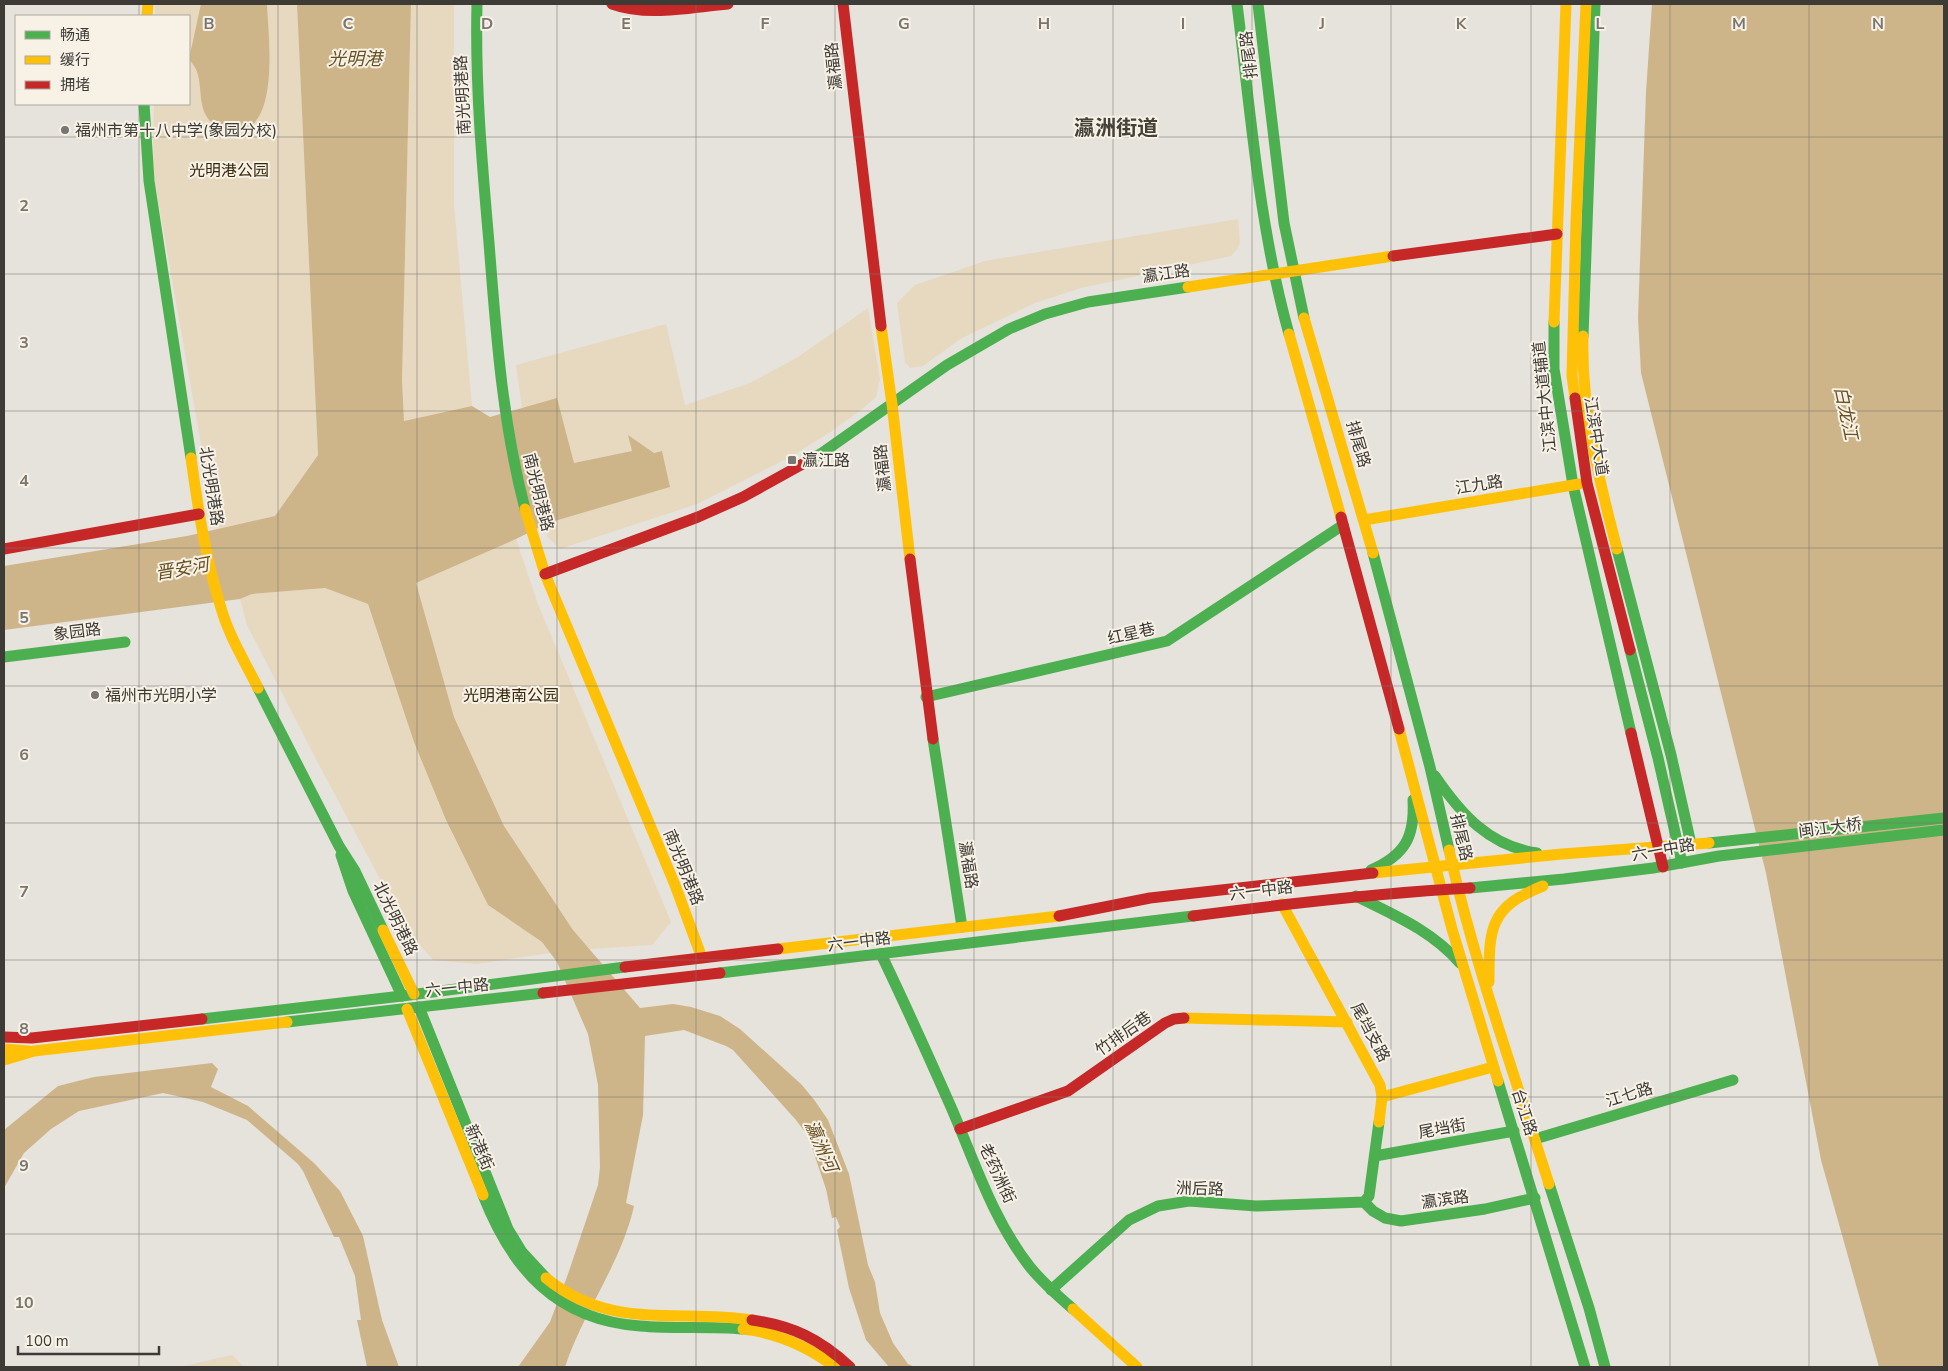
<svg xmlns="http://www.w3.org/2000/svg" width="1948" height="1371" viewBox="0 0 1948 1371" font-family="'Nunito Sans','Noto Sans SC',sans-serif">
<style>
.green{fill:#e7d9bf}
.water{fill:#ceb589}
.lines{fill:none;stroke-linecap:round;stroke-linejoin:round}
.fast{stroke:#4caf50;stroke-width:11}
.slow{stroke:#ffc107;stroke-width:11}
.jam{stroke:#c62828;stroke-width:11}
.grid{fill:none;stroke:#797571;stroke-width:1;stroke-opacity:0.55}
.poi-dot{fill:#797571;stroke:#f7f1e6;stroke-width:2}
.labels{text-anchor:middle;stroke-width:4;stroke-linejoin:round;paint-order:stroke}
.street-label{font-size:16px;fill:#3e3b37;stroke:#f7f1e6}
.poi-label{font-size:16px;fill:#3e3b37;stroke:#f7f1e6;text-anchor:start}
.park-label{font-size:16px;fill:#37290c;stroke:#f7f1e6}
.water-label{font-size:18px;font-style:italic;fill:#685122;stroke:#f7f1e6}
.district-label{font-size:21px;font-weight:bold;fill:#454138;stroke:#f7f1e6}
.grid-label{font-size:16px;text-anchor:middle;font-weight:bold;fill:#797571;stroke:#f7f1e6;stroke-width:4;stroke-linejoin:round;paint-order:stroke}
</style>
<rect width="100%" height="100%" fill="#e6e2dc"/>
<!-- green -->
<g class="green">
<polygon points="155,4 297,4 318,455 275,516 216,529 153,172 154,104 189,104 189,16 155,16"/>
<polygon points="411,4 454,4 454,205 472,406 404,421 402,380"/>
<polygon points="1238,219 1240,242 1238,248 1231,256 1081,288 1035,303 962,338 923,366 910,368 905,362 897,303 915,285 985,261"/>
<polygon points="868,308 880,379 876,397 862,409 832,431 790,457 697,504 560,549 547,536 548,523 669,487 662,452 654,453 629,436 632,451 574,464 557,399 522,408 516,365 666,324 685,405 750,383 798,357"/>
<polygon points="516,539 538,604 671,922 652,945 589,949 573,930 504,826 454,717 416,583"/>
<polygon points="325,588 368,604 394,683 488,905 542,942 550,953 477,964 433,960 409,933 318,763 247,625 240,599 252,594"/>
<polygon points="232,1355 244,1367 180,1367"/>
</g>
<!-- water -->
<g class="water">
<path d="M201,4H267C268,33 281,130 236,131C226,131 219,130 212,123C197,109 203,89 197,72C196,68 192,63 189,59Z"/>
<path d="M297,4H411L402,380L404,421L472,406L490,417L557,398L574,463L632,451L628,435L654,453L662,451L670,487L548,523L516,539L416,583L454,717L504,826L573,930L640,1008L673,1004L691,1007L720,1016L740,1029L802,1085L815,1101L828,1120L849,1174L868,1265L875,1282L880,1313L893,1343L908,1364L915,1367H889L866,1340L849,1288L837,1230L840,1227L836,1217L832,1218L826,1189L808,1136L796,1120L733,1050L726,1046L684,1030L645,1036L643,1115L626,1203L634,1206C621,1264 583,1312 565,1367H518L550,1322L568,1274L598,1185L600,1167L598,1085L588,1034L557,962L542,942L488,905L446,820L414,742L368,604L325,588L252,594L240,599L4,630V566L187,536L275,516L318,455Z"/>
<polygon points="1652,4 1944,4 1944,1367 1879,1367 1821,1160 1766,873 1641,373 1638,318 1646,92"/>
<polygon points="212,1063 218,1069 211,1087 248,1106 314,1163 340,1191 363,1236 382,1320 399,1367 367,1367 357,1320 361,1320 355,1276 339,1237 334,1237 303,1171 298,1164 247,1120 203,1102 163,1093 79,1111 51,1129 24,1153 4,1188 4,1130 58,1086 94,1077"/>
</g>
<g class="lines">
<!-- fast -->
<g class="fast">
<path d="M477,4C475,84 482,163 489,243C496,333 502,421 525,509"/>
<path d="M1237,4C1251,115 1259,227 1289,334"/>
<polyline points="1258,4 1284,223 1304,318"/>
<polyline points="144,104 149,181 191,458"/>
<polyline points="1554,322 1554,369 1573,485 1631,733"/>
<polyline points="1583,336 1595,4"/>
<polyline points="808,461 822,453 947,365 1009,329 1045,314 1088,302 1188,287"/>
<polyline points="1617,549 1671,755 1691,844"/>
<polyline points="1373,553 1430,767 1449,850"/>
<polyline points="1630,650 1658,758 1682,863"/>
<polyline points="4,657 125,642"/>
<polyline points="258,688 339,846 355,871 383,930"/>
<polyline points="926,697 1167,641 1343,525"/>
<polyline points="933,739 962,927"/>
<path d="M1435,776C1461,814 1489,846 1537,853"/>
<polyline points="1709,843 1944,818"/>
<polyline points="341,855 353,891 402,996"/>
<path d="M1371,870C1405,855 1415,837 1413,800"/>
<polyline points="1470,888 1564,879 1653,868 1719,856 1944,830"/>
<path d="M1356,896C1394,915 1431,930 1460,963"/>
<path d="M881,954C905,1004 928,1055 951,1107C974,1160 993,1220 1030,1267C1043,1283 1058,1296 1073,1309"/>
<polyline points="720,973 1193,916"/>
<polyline points="419,1007 508,1229 522,1252 546,1278"/>
<polyline points="202,1019 402,996 625,967"/>
<polyline points="287,1022 543,993"/>
<polyline points="1498,1081 1585,1367"/>
<polyline points="1535,1139 1733,1080"/>
<polyline points="1375,1156 1514,1131"/>
<polyline points="1549,1184 1589,1308 1605,1367"/>
<path d="M483,1195C512,1269 556,1320 640,1326C674,1329 709,1326 743,1329"/>
<polyline points="1364,1202 1373,1211 1385,1218 1401,1221 1485,1209 1535,1198"/>
<polyline points="1051,1290 1129,1220 1158,1206 1189,1201 1256,1206 1364,1202 1369,1196 1379,1122"/>
</g>
<!-- slow -->
<g class="slow">
<polyline points="147,16 148,4"/>
<polyline points="1188,287 1393,256"/>
<polyline points="1304,318 1373,553"/>
<polyline points="1554,322 1566,4"/>
<polyline points="881,326 892,404 910,559"/>
<polyline points="1289,334 1341,517"/>
<path d="M1583,336C1581,408 1599,480 1617,549"/>
<polyline points="1575,398 1572,376 1576,222 1586,4"/>
<path d="M191,458C198,509 206,560 221,608C229,636 245,662 258,688"/>
<polyline points="525,509 545,574 675,885 702,958"/>
<polyline points="1364,520 1579,484"/>
<polyline points="1399,729 1452,929 1498,1081"/>
<path d="M1449,850C1474,963 1514,1073 1549,1184"/>
<polyline points="1373,873 1562,854 1709,843"/>
<polyline points="1282,904 1380,1085 1382,1097 1379,1122"/>
<polyline points="383,930 414,994"/>
<polyline points="778,949 1059,916"/>
<path d="M1489,982C1489,929 1489,907 1543,886"/>
<polyline points="407,1009 483,1195"/>
<polyline points="1184,1018 1347,1022"/>
<polyline points="4,1049 29,1051"/>
<polyline points="4,1060 34,1051 287,1022"/>
<polyline points="1382,1097 1493,1067"/>
<path d="M546,1278C610,1331 678,1309 752,1320"/>
<polyline points="1073,1309 1137,1367"/>
<path d="M743,1329C778,1333 807,1346 835,1367"/>
</g>
<!-- jam -->
<g class="jam">
<path d="M612,4C648,17 691,7 728,4"/>
<polyline points="843,4 881,326"/>
<polyline points="1393,256 1557,234"/>
<polyline points="1575,398 1587,483 1630,650"/>
<polyline points="1341,517 1399,729"/>
<polyline points="4,549 199,514"/>
<polyline points="910,559 933,739"/>
<polyline points="545,574 698,517 743,497 808,461"/>
<polyline points="1631,733 1663,867"/>
<polyline points="1059,916 1150,898 1373,873"/>
<path d="M1193,916C1285,904 1377,893 1470,888"/>
<polyline points="625,967 778,949"/>
<polyline points="543,993 720,973"/>
<polyline points="4,1037 32,1038 202,1019"/>
<polyline points="960,1129 1068,1091 1165,1023 1174,1019 1184,1018"/>
<path d="M752,1320C793,1326 820,1339 850,1367"/>
</g>
</g>
<!-- grid -->
<path class="grid" d="M139,4V16M278,4V1367M417,4V1367M557,4V1367M696,4V1367M835,4V1367M974,4V1367M1113,4V1367M1252,4V1367M1391,4V1367M1531,4V1367M1670,4V1367M1809,4V1367M139,104V1367M4,137H1944M4,274H1944M4,411H1944M4,548H1944M4,686H1944M4,823H1944M4,960H1944M4,1097H1944M4,1234H1944"/>
<!-- markers -->
<g class="poi-dot">
<circle cx="65" cy="130" r="5"/>
<rect x="787" y="455" width="10" height="10" rx="2.5"/>
<circle cx="95" cy="695" r="5"/>
</g>
<g class="labels">
<!-- street labels -->
<g class="street-label">
<text transform="translate(1248 55) rotate(-97)" y="6">排尾路</text>
<text transform="translate(833 66) rotate(-96)" y="6">瀛福路</text>
<text transform="translate(462 95) rotate(-93)" y="6">南光明港路</text>
<text transform="translate(1166 273) rotate(-8)" y="6">瀛江路</text>
<text transform="translate(1544 397) rotate(-96)" y="6">江滨中大道辅道</text>
<text transform="translate(1597 436) rotate(81)" y="6">江滨中大道</text>
<text transform="translate(1359 444) rotate(74)" y="6">排尾路</text>
<text transform="translate(882 468) rotate(-96)" y="6">瀛福路</text>
<text transform="translate(1479 484) rotate(-9)" y="6">江九路</text>
<text transform="translate(212 486) rotate(81)" y="6">北光明港路</text>
<text transform="translate(539 492) rotate(76)" y="6">南光明港路</text>
<text transform="translate(77 631) rotate(-7)" y="6">象园路</text>
<text transform="translate(1131 633) rotate(-13)" y="6">红星巷</text>
<text transform="translate(1830 827) rotate(-7)" y="6">闽江大桥</text>
<text transform="translate(1462 837) rotate(77)" y="6">排尾路</text>
<text transform="translate(1663 849) rotate(-10)" y="6">六一中路</text>
<text transform="translate(969 865) rotate(81)" y="6">瀛福路</text>
<text transform="translate(684 867) rotate(68)" y="6">南光明港路</text>
<text transform="translate(1261 890) rotate(-7)" y="6">六一中路</text>
<text transform="translate(396 918) rotate(64)" y="6">北光明港路</text>
<text transform="translate(859 941) rotate(-7)" y="6">六一中路</text>
<text transform="translate(457 987) rotate(-6)" y="6">六一中路</text>
<text transform="translate(1371 1032) rotate(62)" y="6">尾垱支路</text>
<text transform="translate(1123 1033) rotate(-35)" y="6">竹排后巷</text>
<text transform="translate(1629 1094) rotate(-17)" y="6">江七路</text>
<text transform="translate(1525 1112) rotate(72)" y="6">台江路</text>
<text transform="translate(1442 1128) rotate(-10)" y="6">尾垱街</text>
<text transform="translate(480 1147) rotate(67)" y="6">新港街</text>
<text transform="translate(998 1173) rotate(65)" y="6">老药洲街</text>
<text transform="translate(1200 1188) rotate(2)" y="6">洲后路</text>
<text transform="translate(1445 1199) rotate(-8)" y="6">瀛滨路</text>
</g>
<!-- poi labels -->
<g class="poi-label">
<text x="75" y="136">福州市第十八中学(象园分校)</text>
<text x="802" y="466">瀛江路</text>
<text x="105" y="701">福州市光明小学</text>
</g>
<!-- park labels -->
<g class="park-label">
<text x="229" y="176">光明港公园</text>
<text x="511" y="701">光明港南公园</text>
</g>
<!-- water labels -->
<g class="water-label">
<text x="355" y="65">光明港</text>
<text transform="translate(1846 413) rotate(78)" y="6">白龙江</text>
<text transform="translate(182 569) rotate(-10)" y="6">晋安河</text>
<text transform="translate(821 1146) rotate(66)" y="6">瀛洲河</text>
</g>
<!-- district labels -->
<g class="district-label">
<text x="1116" y="135">瀛洲街道</text>
</g>
</g>
<g class="grid-label">
<text x="209" y="29">B</text>
<text x="348" y="29">C</text>
<text x="487" y="29">D</text>
<text x="626" y="29">E</text>
<text x="765" y="29">F</text>
<text x="904" y="29">G</text>
<text x="1044" y="29">H</text>
<text x="1183" y="29">I</text>
<text x="1322" y="29">J</text>
<text x="1461" y="29">K</text>
<text x="1600" y="29">L</text>
<text x="1739" y="29">M</text>
<text x="1878" y="29">N</text>
<text x="24" y="211">2</text>
<text x="24" y="348">3</text>
<text x="24" y="486">4</text>
<text x="24" y="623">5</text>
<text x="24" y="760">6</text>
<text x="24" y="897">7</text>
<text x="24" y="1034">8</text>
<text x="24" y="1171">9</text>
<text x="24" y="1308">10</text>
</g>
<!-- border -->
<rect width="1948" height="1371" fill="none" stroke="#3e3b37" stroke-width="10"/>
<!-- legend -->
<rect x="15" y="15" width="175" height="90" fill="#f7f1e6" stroke="#ada8a0"/>
<rect x="25" y="31" width="25" height="8" fill="#4caf50" stroke="#ada8a0"/>
<text x="60" y="40" font-size="15" fill="#3e3b37">畅通</text>
<rect x="25" y="56" width="25" height="8" fill="#ffc107" stroke="#ada8a0"/>
<text x="60" y="65" font-size="15" fill="#3e3b37">缓行</text>
<rect x="25" y="81" width="25" height="8" fill="#c62828" stroke="#ada8a0"/>
<text x="60" y="90" font-size="15" fill="#3e3b37">拥堵</text>
<!-- scale -->
<path d="M18 1346v8h141v-8" fill="none" stroke="#3e3b37" stroke-width="2.5"/>
<text x="25" y="1346" font-size="15" fill="#3e3b37" stroke="#f7f1e6" stroke-width="4" paint-order="stroke">100 m</text>
</svg>
